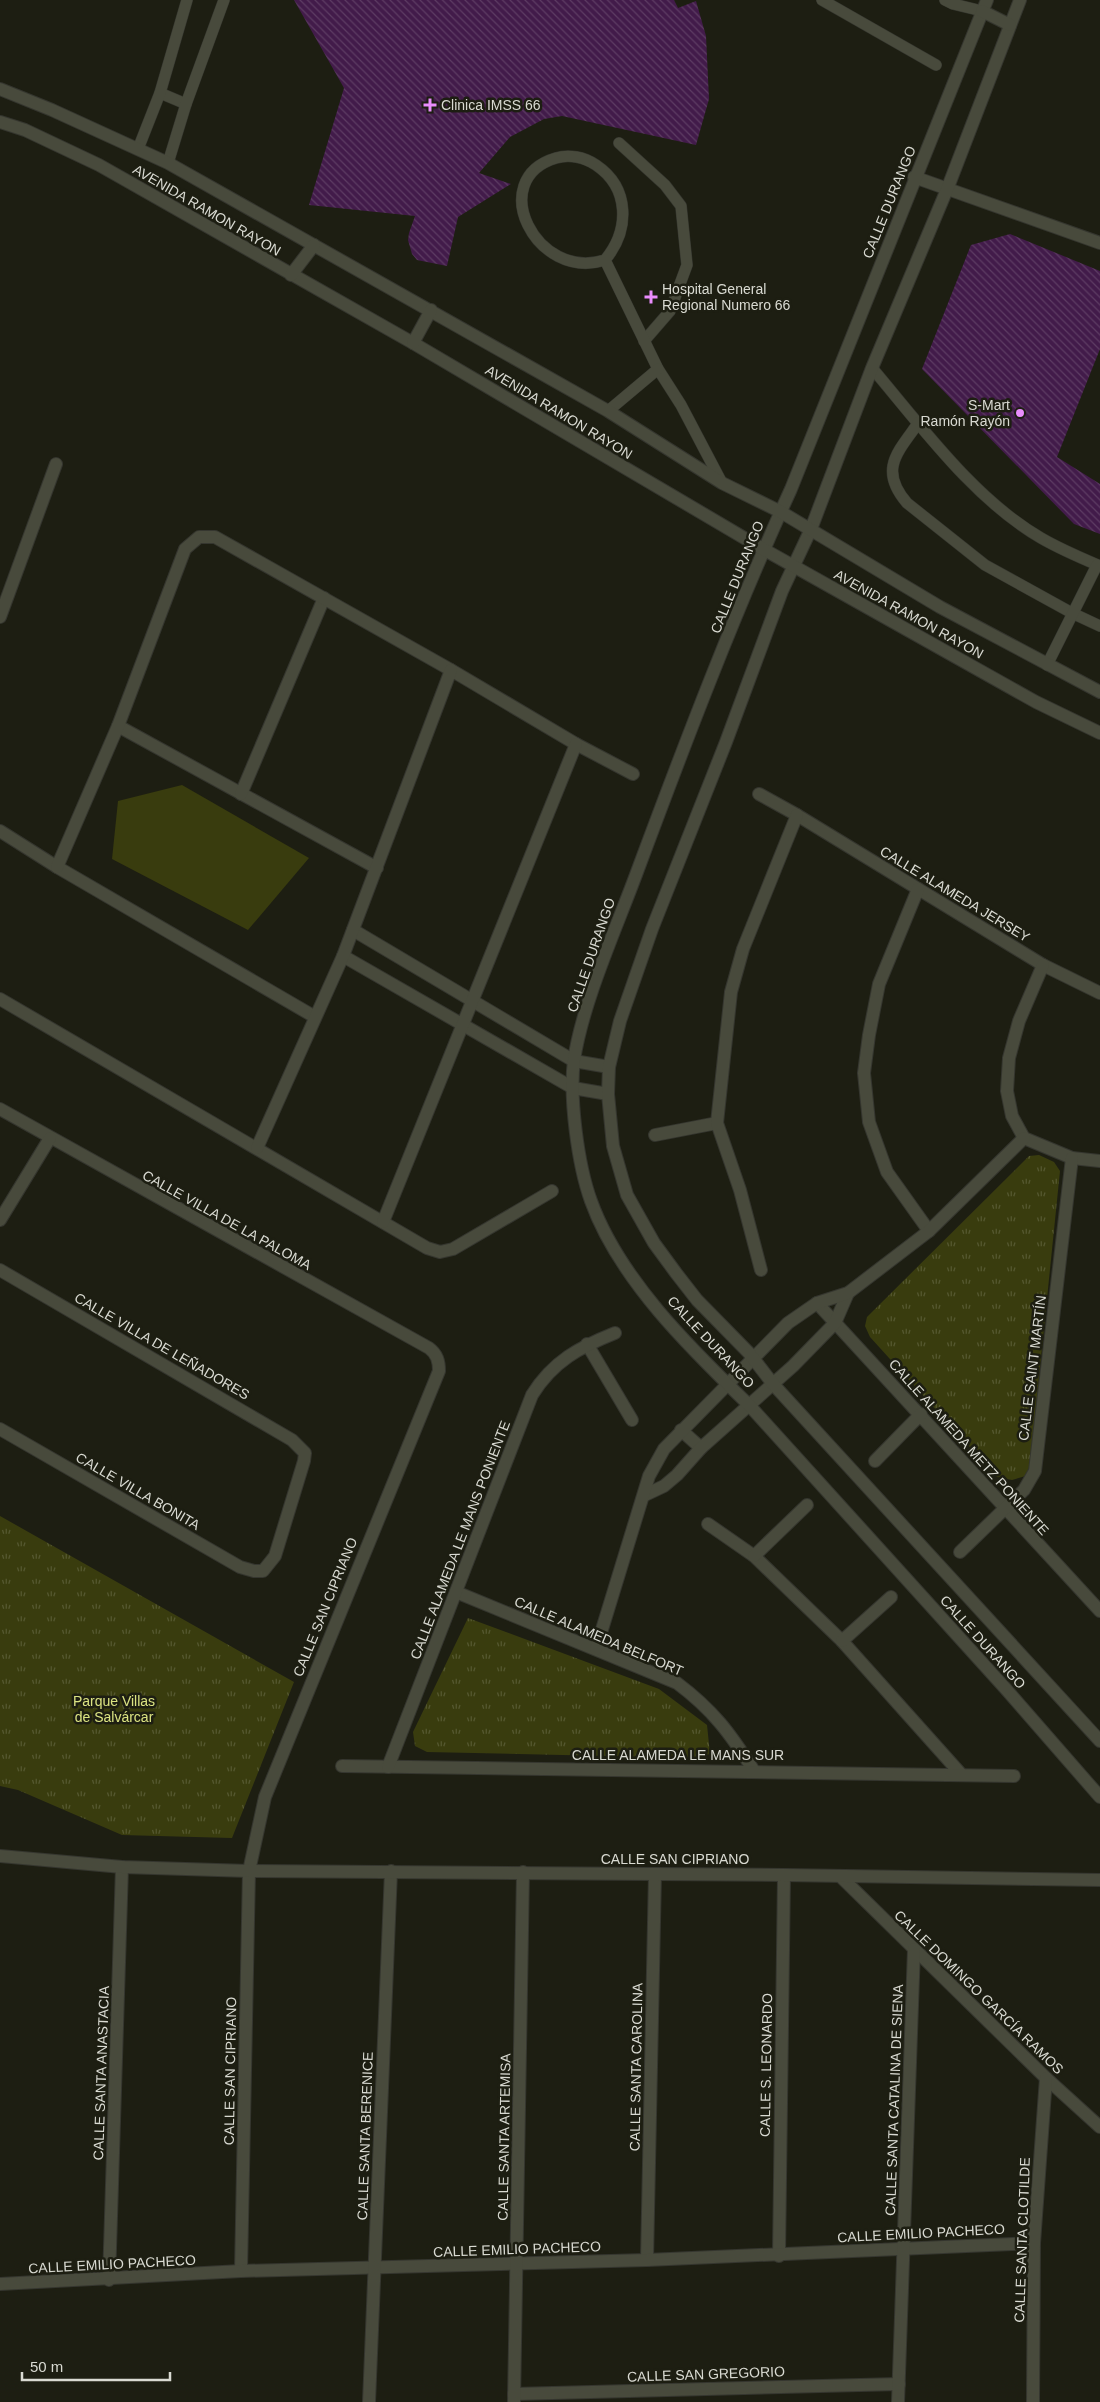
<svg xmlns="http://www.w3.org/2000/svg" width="1100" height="2402" viewBox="0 0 1100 2402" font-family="Arial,sans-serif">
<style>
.grass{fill:#393c0e}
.park{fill:url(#park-tufts)}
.building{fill:url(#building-back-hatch)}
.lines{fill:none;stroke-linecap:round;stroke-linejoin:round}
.lane-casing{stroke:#35362f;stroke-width:12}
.street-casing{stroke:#35362f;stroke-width:14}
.secondary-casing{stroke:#35362f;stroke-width:14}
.lane{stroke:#484a3c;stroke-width:11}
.street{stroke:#484a3c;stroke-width:12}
.secondary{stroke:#484a3c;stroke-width:12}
.poi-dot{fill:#ea8dfd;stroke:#1d1e12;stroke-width:2}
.labels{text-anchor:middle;stroke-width:5;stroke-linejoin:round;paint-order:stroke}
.poi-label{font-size:14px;fill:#d9dad2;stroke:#1d1e12;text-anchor:start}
.street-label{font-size:14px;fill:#d9dad2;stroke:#1d1e12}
.park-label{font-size:14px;fill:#dbe382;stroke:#1d1e12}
</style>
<defs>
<pattern id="park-tufts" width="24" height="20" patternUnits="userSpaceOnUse" patternTransform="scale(1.25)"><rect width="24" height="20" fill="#393c0e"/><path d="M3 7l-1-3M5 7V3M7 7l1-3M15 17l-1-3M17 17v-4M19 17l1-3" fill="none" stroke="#555830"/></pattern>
<pattern id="building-back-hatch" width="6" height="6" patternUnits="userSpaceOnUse" patternTransform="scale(1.25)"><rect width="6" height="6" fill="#421b4a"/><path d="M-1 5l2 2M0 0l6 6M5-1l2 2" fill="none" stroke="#5d3c63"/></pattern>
</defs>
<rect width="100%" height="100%" fill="#1d1e12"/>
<!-- grass -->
<polygon class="grass" points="182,785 309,858 248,930 112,859 118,801"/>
<!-- park -->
<g class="park">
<polygon points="1039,1155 1054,1162 1060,1171 1029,1475 1012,1480 997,1477 870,1337 865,1326 867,1317 1029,1156"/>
<polygon points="0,1516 294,1682 232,1838 122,1835 18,1790 0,1786"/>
<polygon points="468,1618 659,1689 707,1725 710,1754 695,1758 427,1752 415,1746 413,1732"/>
</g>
<!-- building -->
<g class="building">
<polygon points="294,0 674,0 678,8 696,1 706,36 709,99 696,145 562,116 544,119 510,137 479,173 511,184 458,217 447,266 417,260 412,254 408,240 409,233 415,216 309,205 344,88"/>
<polygon points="1010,234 1100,271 1100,349 1057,457 1100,484 1100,534 1074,524 922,369 971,245"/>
</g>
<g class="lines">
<defs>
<g id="lane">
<polyline points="822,0 936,65"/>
<polyline points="945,0 953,4 982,11"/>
<polyline points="160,93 186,104"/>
<polyline points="619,143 665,185 681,206 687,265 670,311 644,341"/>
<polyline points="138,149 160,93 187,0"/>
<polyline points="168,163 186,104 224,0"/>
<path d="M605,260C630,230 630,188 596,165C584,157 569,154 556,158C485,179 536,282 605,260L658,369L681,405L722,483"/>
<path d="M872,368C922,427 974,499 1041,538C1060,549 1081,558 1100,566"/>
<polyline points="608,411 658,369"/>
<path d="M919,422C898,452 878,469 907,503L985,565L1072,613L1100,626"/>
<polyline points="1047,665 1097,565"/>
</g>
<g id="street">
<polyline points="914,177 1100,243"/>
<polyline points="0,617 56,464"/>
<polyline points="118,726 377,868"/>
<polyline points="241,794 324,598"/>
<polyline points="759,794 797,815 1043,965 1100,993"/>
<polyline points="0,831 57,867 315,1017"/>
<polyline points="57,867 118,726 185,549 199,537 215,537 451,670 576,744 633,774"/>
<polyline points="918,889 879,984 869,1035 864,1073 869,1122 887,1172 929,1231"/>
<polyline points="353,930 574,1061 609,1067"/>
<polyline points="343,956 573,1088 608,1094"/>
<polyline points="1043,965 1019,1021 1009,1058 1007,1091 1012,1116 1024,1138 1072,1158 1100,1161"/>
<polyline points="0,999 427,1248 440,1252 453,1249 552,1191"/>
<path d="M0,1109L429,1348C437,1354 439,1361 439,1371L265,1797L249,1871L241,2271"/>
<polyline points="655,1135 717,1123"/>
<polyline points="257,1148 343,956 451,670"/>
<polyline points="0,1220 50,1138"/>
<polyline points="383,1222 576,744"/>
<polyline points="0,1270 292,1440 305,1453 304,1461 275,1556 263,1571 254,1571 240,1567 0,1429"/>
<polyline points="761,1270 740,1190 717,1123 731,992 743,949 797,815"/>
<polyline points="817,1303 1100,1611"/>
<polyline points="587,1344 632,1420"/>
<polyline points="681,1430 701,1448"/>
<polyline points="875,1461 921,1414"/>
<polyline points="645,1495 664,1486 677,1475 701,1448 793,1366 835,1323 848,1293"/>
<polyline points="708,1524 754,1556 842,1641 960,1773"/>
<polyline points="960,1552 1024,1490 1035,1471 1072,1158"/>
<polyline points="754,1556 807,1505"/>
<path d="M456,1592L677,1683C713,1710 730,1733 754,1771"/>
<polyline points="842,1641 891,1597"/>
<polyline points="596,1649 649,1476 664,1449 788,1323 817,1303 848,1293 929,1231 1024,1138"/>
<polyline points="342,1766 1014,1776"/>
<path d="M388,1767L532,1395C553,1361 580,1347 615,1333"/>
<polyline points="840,1876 1046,2078 1100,2127"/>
<polyline points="779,2256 784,1875"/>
<polyline points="647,2260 655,1874"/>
<polyline points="109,2280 122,1867"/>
<polyline points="0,2284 241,2271 647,2260 1034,2243"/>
<polyline points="514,2394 899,2384"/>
<polyline points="369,2402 391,1871"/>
<polyline points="514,2402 523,1872"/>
<polyline points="898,2402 914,1949"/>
<polyline points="1033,2402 1034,2243 1046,2078"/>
</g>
<g id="secondary">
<path d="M987,0L791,489C734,614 685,743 637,872C616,929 583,1001 574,1060C569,1098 578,1165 591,1201C619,1279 691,1349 749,1405L1005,1688L1100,1797"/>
<polyline points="1020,0 948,187 872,368 811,529 782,591 726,742 652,929 620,1021 609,1067 608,1094 613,1146 627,1195 654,1243 676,1273 697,1300 749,1353 773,1384 1100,1741"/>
<polyline points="982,11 1010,25"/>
<polyline points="0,89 52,110 168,163 608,411 722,483 781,512 940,607 1100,692"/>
<polyline points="0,122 25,130 99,165 413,343 763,549 1036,702 1100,733"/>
<polyline points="291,275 314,245"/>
<polyline points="413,343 431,310"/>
<polyline points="0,1856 122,1867 249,1871 784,1875 1100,1880"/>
</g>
</defs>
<!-- lane casing -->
<use href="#lane" class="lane-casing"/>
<!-- street casing -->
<use href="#street" class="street-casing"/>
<!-- secondary casing -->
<use href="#secondary" class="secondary-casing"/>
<!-- lane -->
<use href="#lane" class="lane"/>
<!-- street -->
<use href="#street" class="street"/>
<!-- secondary -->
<use href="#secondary" class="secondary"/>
</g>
<!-- markers -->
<g class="poi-dot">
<path d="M427.5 97.5h5v5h5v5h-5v5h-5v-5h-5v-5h5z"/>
<path d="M648.5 289.5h5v5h5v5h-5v5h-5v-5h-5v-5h5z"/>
<circle cx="1020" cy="413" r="5"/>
</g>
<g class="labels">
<!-- poi labels -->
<g class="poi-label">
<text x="441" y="110">Clinica IMSS 66</text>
<text x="662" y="294">Hospital General<tspan x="662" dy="16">Regional Numero 66</tspan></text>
<text x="1010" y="410" text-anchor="end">S-Mart<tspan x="1010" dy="16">Ramón Rayón</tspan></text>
</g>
<!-- street labels -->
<g class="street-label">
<text transform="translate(889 202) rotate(-68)" y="5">CALLE DURANGO</text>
<text transform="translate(207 210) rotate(30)" y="5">AVENIDA RAMON RAYON</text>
<text transform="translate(559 412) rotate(31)" y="5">AVENIDA RAMON RAYON</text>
<text transform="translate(737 577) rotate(-68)" y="5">CALLE DURANGO</text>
<text transform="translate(909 614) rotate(29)" y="5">AVENIDA RAMON RAYON</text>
<text transform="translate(955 894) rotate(31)" y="5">CALLE ALAMEDA JERSEY</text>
<text transform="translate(591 955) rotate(-71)" y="5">CALLE DURANGO</text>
<text transform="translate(227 1220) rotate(29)" y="5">CALLE VILLA DE LA PALOMA</text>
<text transform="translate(711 1342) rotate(47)" y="5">CALLE DURANGO</text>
<text transform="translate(162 1346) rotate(30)" y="5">CALLE VILLA DE LEÑADORES</text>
<text transform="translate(1032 1368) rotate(-83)" y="5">CALLE SAINT MARTÍN</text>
<text transform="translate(969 1447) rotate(48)" y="5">CALLE ALAMEDA METZ PONIENTE</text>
<text transform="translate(138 1491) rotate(30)" y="5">CALLE VILLA BONITA</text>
<text transform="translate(460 1540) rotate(-69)" y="5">CALLE ALAMEDA LE MANS PONIENTE</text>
<text transform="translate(325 1607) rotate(-68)" y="5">CALLE SAN CIPRIANO</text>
<text transform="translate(599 1636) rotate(23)" y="5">CALLE ALAMEDA BELFORT</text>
<text transform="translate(983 1642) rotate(48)" y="5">CALLE DURANGO</text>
<text x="678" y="1760">CALLE ALAMEDA LE MANS SUR</text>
<text x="675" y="1864">CALLE SAN CIPRIANO</text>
<text transform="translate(979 1992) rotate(44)" y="5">CALLE DOMINGO GARCÍA RAMOS</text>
<text transform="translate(766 2065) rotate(-89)" y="5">CALLE S. LEONARDO</text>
<text transform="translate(636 2067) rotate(-89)" y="5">CALLE SANTA CAROLINA</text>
<text transform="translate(230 2071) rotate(-89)" y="5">CALLE SAN CIPRIANO</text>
<text transform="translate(101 2073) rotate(-88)" y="5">CALLE SANTA ANASTACIA</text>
<text transform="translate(894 2100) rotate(-88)" y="5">CALLE SANTA CATALINA DE SIENA</text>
<text transform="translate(365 2136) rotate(-88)" y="5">CALLE SANTA BERENICE</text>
<text transform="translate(504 2137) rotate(-89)" y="5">CALLE SANTA ARTEMISA</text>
<text transform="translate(921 2233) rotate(-3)" y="5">CALLE EMILIO PACHECO</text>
<text transform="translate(1022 2240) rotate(-88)" y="5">CALLE SANTA CLOTILDE</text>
<text transform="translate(517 2249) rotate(-2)" y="5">CALLE EMILIO PACHECO</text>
<text transform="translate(112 2264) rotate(-3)" y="5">CALLE EMILIO PACHECO</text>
<text transform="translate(706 2374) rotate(-2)" y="5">CALLE SAN GREGORIO</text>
</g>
<!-- park labels -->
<g class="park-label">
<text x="114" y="1706">Parque Villas<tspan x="114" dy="16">de Salvárcar</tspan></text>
</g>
</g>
<!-- scale -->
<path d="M22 2372v8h148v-8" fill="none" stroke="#d9dad2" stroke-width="2.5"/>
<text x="30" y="2372" font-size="15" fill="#d9dad2" stroke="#1d1e12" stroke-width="4" paint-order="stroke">50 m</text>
</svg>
